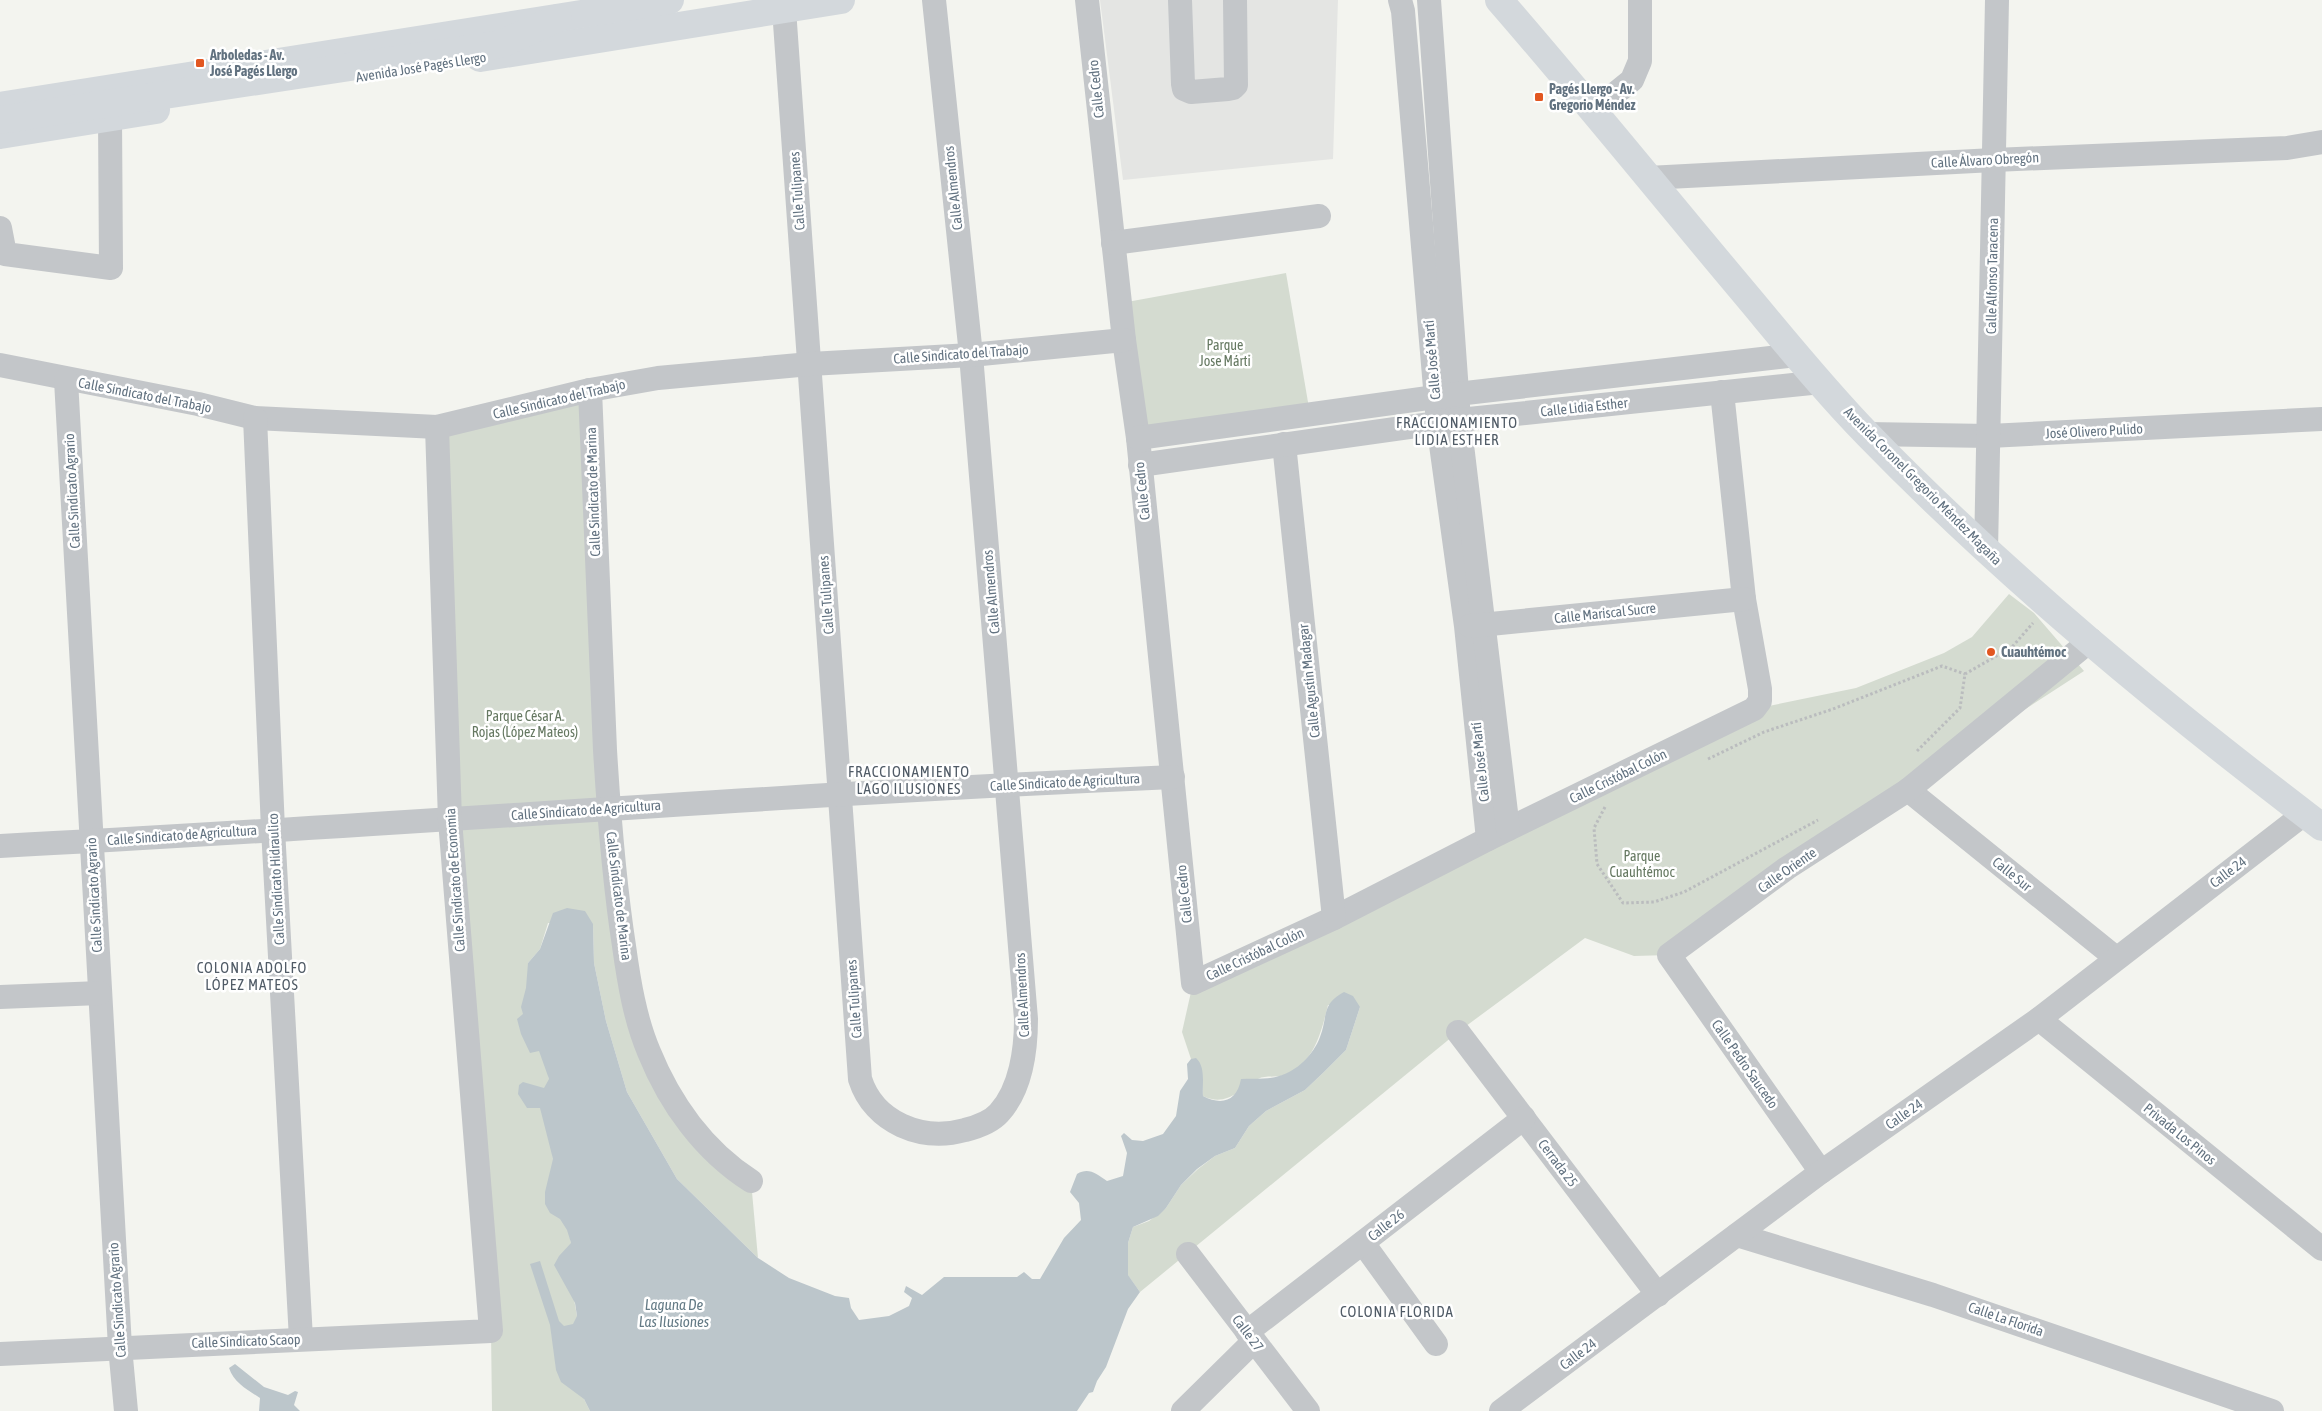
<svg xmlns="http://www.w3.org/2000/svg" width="2322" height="1411" viewBox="0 0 2322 1411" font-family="'Asap Condensed',sans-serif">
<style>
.built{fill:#e4e5e3}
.green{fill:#d4dbd0}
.water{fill:#bcc6cb}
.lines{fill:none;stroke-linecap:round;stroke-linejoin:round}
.path{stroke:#babcbe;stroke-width:3;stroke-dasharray:2.5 2.5;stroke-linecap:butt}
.minor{stroke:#c3c6c9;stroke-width:24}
.major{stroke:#d3d8dc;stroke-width:28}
.highway{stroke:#d3d8dc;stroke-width:28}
.poi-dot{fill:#e25721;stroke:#fff;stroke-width:2}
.labels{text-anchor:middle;stroke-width:5;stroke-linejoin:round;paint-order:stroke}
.poi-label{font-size:14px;font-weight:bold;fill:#627280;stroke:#fff;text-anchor:start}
.street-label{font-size:14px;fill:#627280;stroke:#fff}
.park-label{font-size:14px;fill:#657861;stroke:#fff}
.neighbourhood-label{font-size:15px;letter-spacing:1px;fill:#505b66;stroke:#fff}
.water-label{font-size:15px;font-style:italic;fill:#637a85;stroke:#fff}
</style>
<rect width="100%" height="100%" fill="#f3f4ef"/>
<!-- built -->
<polygon class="built" points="1100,0 1338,0 1333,159 1123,180"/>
<!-- green -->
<g class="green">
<polygon points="1286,273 1309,408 1145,435 1127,302"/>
<polygon points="590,390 608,808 653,1063 751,1181 758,1258 677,1179 627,1092 606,1021 594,963 593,924 548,923 540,949 528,963 549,1079 554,1180 566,1218 571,1243 570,1277 577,1316 584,1399 590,1411 492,1411 491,1331 437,427"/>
<path d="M2009,594L2034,613L2084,671L1870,810L1669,955L1634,956L1585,938L1458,1032L1140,1292L1127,1274L1128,1243L1133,1227L1149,1221L1166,1208L1181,1185L1198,1169L1215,1156L1235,1148L1249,1126L1266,1111L1305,1090L1324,1072L1346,1050L1360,1007L1328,1005C1321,1033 1314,1064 1284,1075C1275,1078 1265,1075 1258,1079C1238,1091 1226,1107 1203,1096L1202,1081L1195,1059H1191L1182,1032L1193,983L1754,709L1856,688L1944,653L1972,637Z"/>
</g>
<!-- water -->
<g class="water">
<path d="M567,908L585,911L593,924L594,963L606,1021L627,1092L677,1179L758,1258L789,1278L835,1296L849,1298L851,1308L859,1320L889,1316L909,1306L912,1298L904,1292L906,1286L922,1295L944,1277H1017L1024,1272L1032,1279H1040L1064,1238L1081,1220L1079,1203L1070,1192L1077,1174C1089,1167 1096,1174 1107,1181L1123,1176L1127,1153L1121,1136L1124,1133L1132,1140L1143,1141L1163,1134L1176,1116L1180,1091L1188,1079L1187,1064L1191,1059L1196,1058C1206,1067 1202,1084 1203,1096C1222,1106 1237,1101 1241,1079C1253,1078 1268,1080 1279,1076C1296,1072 1314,1054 1320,1037C1328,1017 1321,1004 1344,992L1353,996L1360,1007L1346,1050L1324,1072L1305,1090L1266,1111L1249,1126L1235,1148L1215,1156L1197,1169L1181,1185L1166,1208L1158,1216L1133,1227L1128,1243V1275L1140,1292L1128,1309L1106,1367L1097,1381L1093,1392L1089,1393L1077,1411H590L584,1399L561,1382L556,1370L550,1325L530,1264L540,1261L559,1321L564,1326L573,1324L577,1316L575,1303L554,1265L559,1256L571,1243L567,1230L560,1219L550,1213L545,1204V1192L553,1159L540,1108H527L518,1094L519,1085L523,1082L544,1088L549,1079L539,1051L530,1053L521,1034L517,1019L523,1014L521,1007L526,988L528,963L540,949L553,913Z"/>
<path d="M235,1364L264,1387L288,1395L295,1391L298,1392L294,1405L300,1411H259L260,1398C248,1390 234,1383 229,1368Z"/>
</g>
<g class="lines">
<!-- path -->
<g class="path">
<polyline points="1917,751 1960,708 1965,674 2012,647 2033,623"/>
<polyline points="1708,759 1764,732 1833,709 1942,666 1965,674"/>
<polyline points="1605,807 1594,828 1597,864 1623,903 1654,902 1684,892 1818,820"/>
</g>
<!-- minor -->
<g class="minor">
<polyline points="1087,0 1124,340 1138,438 1193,983 1334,918 1488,839 1754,709 1760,701 1760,689 1744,599 1722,392"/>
<polyline points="1180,0 1183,84 1184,89 1191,92 1228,89 1233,88 1236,85 1235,0"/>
<polyline points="1400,0 1403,11 1438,423 1466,626 1488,839"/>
<polyline points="1429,0 1459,420 1508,829"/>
<path d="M784,9L860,1079C874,1123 922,1142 965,1130C977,1127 991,1122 999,1113C1021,1089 1026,1049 1026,1019L971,355L934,0"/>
<polyline points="1595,110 1632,80 1640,61 1640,0"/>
<polyline points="1648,178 1994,160 2287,148 2322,142"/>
<polyline points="0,228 5,254 111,268 110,117"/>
<polyline points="1113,243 1319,216"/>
<polyline points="0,365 198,404 255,418 437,427 590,390 658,378 810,364 971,355 1124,340"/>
<polyline points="66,380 120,1347 126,1411"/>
<path d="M590,390C594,510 599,630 605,750C609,816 614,881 624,946C629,982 635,1019 649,1052C670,1104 704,1151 751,1181"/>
<polyline points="255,418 273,829 301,1339"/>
<polyline points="1867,434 1989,436 2322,419"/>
<polyline points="1138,438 1457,394 1796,355"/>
<polyline points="1284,444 1334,918"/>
<polyline points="1140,465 1459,420 1821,382"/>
<polyline points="1986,551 1997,0"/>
<polyline points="1470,626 1744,599"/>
<polyline points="1908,790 2116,958"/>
<path d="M0,846C391,826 781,794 1173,777"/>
<polyline points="0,997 100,993"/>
<polyline points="2039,1019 2322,1249"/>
<polyline points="1458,1032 1658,1295"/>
<polyline points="1821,1172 1669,955 1787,868 1908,790 2091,640"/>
<polyline points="1737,1235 1933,1295 2272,1411"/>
<polyline points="1363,1243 1436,1344"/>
<polyline points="1188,1254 1308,1411"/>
<polyline points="1247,1332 1524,1118"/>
<polyline points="0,1354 491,1331 450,820 437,427"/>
<polyline points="1183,1411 1254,1341"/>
<polyline points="1501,1411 1821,1172 2039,1019 2304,814"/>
</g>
<!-- major -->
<g class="major">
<path d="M1499,0C1580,93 1658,190 1737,284C1780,335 1822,388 1868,435C2007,578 2164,707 2322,827"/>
<polyline points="480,58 841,0"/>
<polyline points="0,106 670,0"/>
<polyline points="0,135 156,110"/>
</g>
<!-- highway -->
<polyline class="highway" points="0,120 501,44 558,18"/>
</g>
<!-- markers -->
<g class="poi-dot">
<rect x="195" y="58" width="10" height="10" rx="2.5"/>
<rect x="1534" y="92" width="10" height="10" rx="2.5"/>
<circle cx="1991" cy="652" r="5"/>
</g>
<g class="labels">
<!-- poi labels -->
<g class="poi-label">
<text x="210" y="60">Arboledas - Av.<tspan x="210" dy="16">José Pagés Llergo</tspan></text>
<text x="1549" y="94">Pagés Llergo - Av.<tspan x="1549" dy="16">Gregorio Méndez</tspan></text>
<text x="2001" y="657">Cuauhtémoc</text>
</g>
<!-- street labels -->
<g class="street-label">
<text transform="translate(421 67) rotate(-9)" y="5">Avenida José Pagés Llergo</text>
<text transform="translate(1096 89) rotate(-96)" y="5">Calle Cedro</text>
<text transform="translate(1985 160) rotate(-3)" y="5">Calle Álvaro Obregón</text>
<text transform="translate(953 188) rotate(-96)" y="5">Calle Almendros</text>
<text transform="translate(797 191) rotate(-94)" y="5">Calle Tulipanes</text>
<text transform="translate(1992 276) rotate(-89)" y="5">Calle Alfonso Taracena</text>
<text transform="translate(961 354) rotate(-4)" y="5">Calle Sindicato del Trabajo</text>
<text transform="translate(1432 360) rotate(-95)" y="5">Calle José Martí</text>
<text transform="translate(145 395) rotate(11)" y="5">Calle Sindicato del Trabajo</text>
<text transform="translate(559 399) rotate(-13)" y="5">Calle Sindicato del Trabajo</text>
<text transform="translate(1584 407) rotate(-6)" y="5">Calle Lidia Esther</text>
<text transform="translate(2094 431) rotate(-3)" y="5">José Olivero Pulido</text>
<text transform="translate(1923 486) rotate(45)" y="5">Avenida Coronel Gregorio Méndez Magaña</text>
<text transform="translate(72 491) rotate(-93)" y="5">Calle Sindicato Agrario</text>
<text transform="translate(1142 491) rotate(-96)" y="5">Calle Cedro</text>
<text transform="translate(593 492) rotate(-92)" y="5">Calle Sindicato de Marina</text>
<text transform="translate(991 592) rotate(-95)" y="5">Calle Almendros</text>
<text transform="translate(826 595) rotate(-94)" y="5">Calle Tulipanes</text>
<text transform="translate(1605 613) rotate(-6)" y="5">Calle Mariscal Sucre</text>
<text transform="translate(1309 681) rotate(-96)" y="5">Calle Agustín Madagar</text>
<text transform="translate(1480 762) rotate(-96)" y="5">Calle José Martí</text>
<text transform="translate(1618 776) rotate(-26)" y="5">Calle Cristóbal Colón</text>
<text transform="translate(1065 782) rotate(-3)" y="5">Calle Sindicato de Agricultura</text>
<text transform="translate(586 810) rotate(-4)" y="5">Calle Sindicato de Agricultura</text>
<text transform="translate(182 835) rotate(-4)" y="5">Calle Sindicato de Agricultura</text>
<text transform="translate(1787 870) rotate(-35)" y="5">Calle Oriente</text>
<text transform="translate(2228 872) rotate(-37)" y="5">Calle 24</text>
<text transform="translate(2012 874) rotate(39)" y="5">Calle Sur</text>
<text transform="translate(276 879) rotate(-93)" y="5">Calle Sindicato Hidraulico</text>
<text transform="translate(455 880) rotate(-94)" y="5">Calle Sindicato de Economia</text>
<text transform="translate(1184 894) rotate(-96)" y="5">Calle Cedro</text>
<text transform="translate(94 895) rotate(-93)" y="5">Calle Sindicato Agrario</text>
<text transform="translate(619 896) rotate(83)" y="5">Calle Sindicato de Marina</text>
<text transform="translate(1255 954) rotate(-25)" y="5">Calle Cristóbal Colón</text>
<text transform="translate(1022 995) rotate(-93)" y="5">Calle Almendros</text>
<text transform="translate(854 999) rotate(-94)" y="5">Calle Tulipanes</text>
<text transform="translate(1745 1064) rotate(55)" y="5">Calle Pedro Saucedo</text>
<text transform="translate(1904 1114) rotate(-35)" y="5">Calle 24</text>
<text transform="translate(2180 1134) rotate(39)" y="5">Privada Los Pinos</text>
<text transform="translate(1558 1163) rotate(53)" y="5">Cerrada 25</text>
<text transform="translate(1386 1225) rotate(-38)" y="5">Calle 26</text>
<text transform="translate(117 1300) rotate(-94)" y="5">Calle Sindicato Agrario</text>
<text transform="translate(2006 1319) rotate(19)" y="5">Calle La Florida</text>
<text transform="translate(1248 1333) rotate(53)" y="5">Calle 27</text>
<text transform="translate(246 1341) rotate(-2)" y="5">Calle Sindicato Scaop</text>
<text transform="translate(1578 1354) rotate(-37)" y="5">Calle 24</text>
</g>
<!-- park labels -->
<g class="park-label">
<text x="1225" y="350">Parque<tspan x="1225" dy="16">Jose Márti</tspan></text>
<text x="525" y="721">Parque César A.<tspan x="525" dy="16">Rojas (López Mateos)</tspan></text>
<text x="1642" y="861">Parque<tspan x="1642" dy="16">Cuauhtémoc</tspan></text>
</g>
<!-- neighbourhood labels -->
<g class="neighbourhood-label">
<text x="1457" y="428">FRACCIONAMIENTO<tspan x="1457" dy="17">LIDIA ESTHER</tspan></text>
<text x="909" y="777">FRACCIONAMIENTO<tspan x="909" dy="17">LAGO ILUSIONES</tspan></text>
<text x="252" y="973">COLONIA ADOLFO<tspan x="252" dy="17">LÓPEZ MATEOS</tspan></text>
<text x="1397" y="1317">COLONIA FLORIDA</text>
</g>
<!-- water labels -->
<g class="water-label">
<text x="674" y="1310">Laguna De<tspan x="674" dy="17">Las Ilusiones</tspan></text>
</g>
</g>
</svg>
